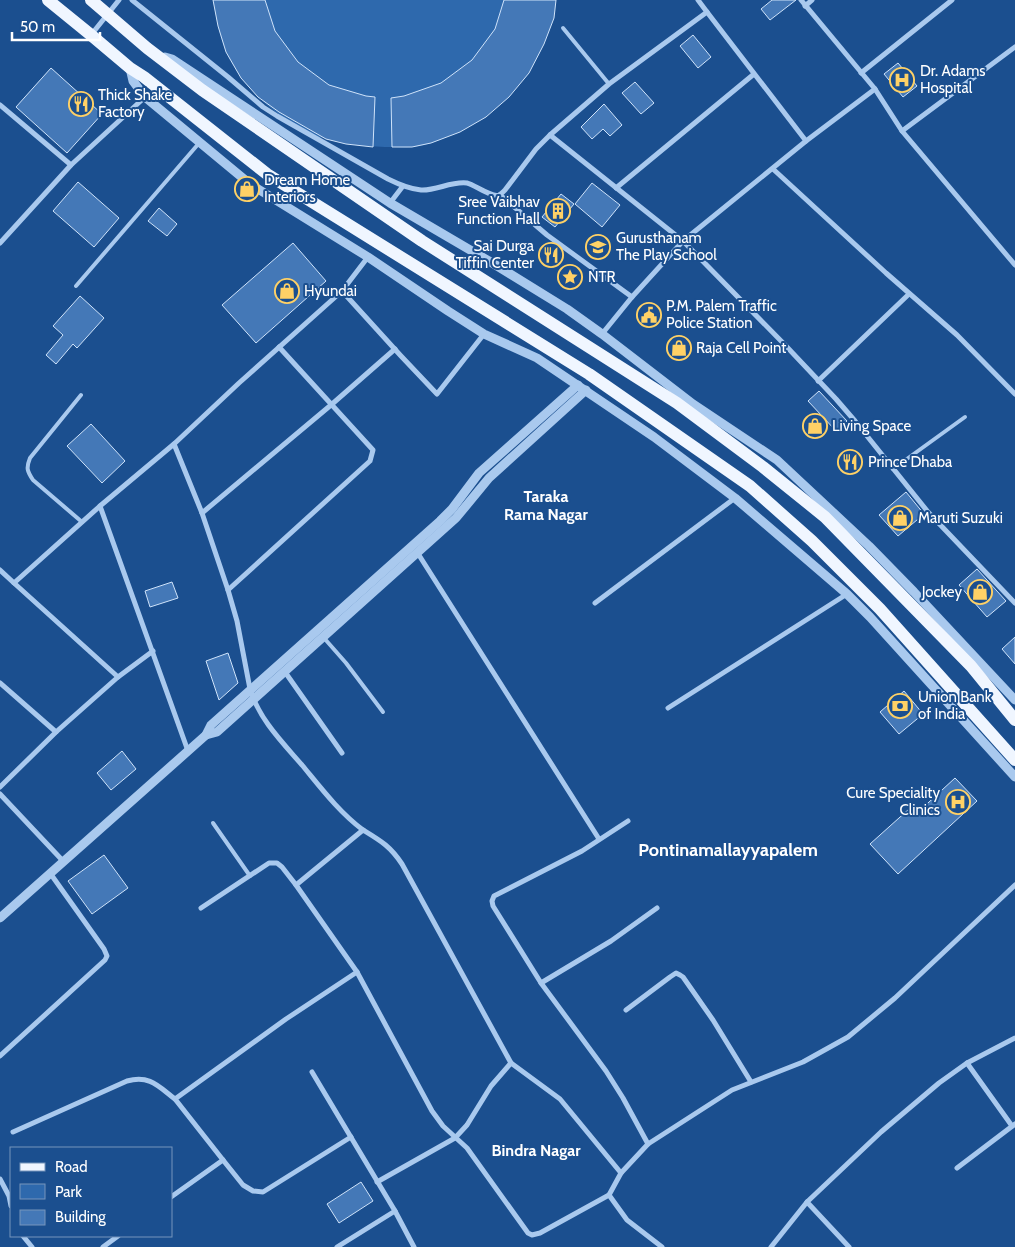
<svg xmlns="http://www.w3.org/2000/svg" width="1015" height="1247" viewBox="0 0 1015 1247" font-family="Cabin,sans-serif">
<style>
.green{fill:#2e69ad}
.building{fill:#4478b7;stroke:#cfe3fa}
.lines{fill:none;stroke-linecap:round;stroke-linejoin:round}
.service{stroke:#a9c9ee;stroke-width:4}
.minor{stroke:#a9c9ee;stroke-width:5}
.tertiary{stroke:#a9c9ee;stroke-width:9}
.primary{stroke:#f0f6ff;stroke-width:12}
.labels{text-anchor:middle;stroke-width:4;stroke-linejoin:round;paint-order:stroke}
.poi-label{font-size:15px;fill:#fff;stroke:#1b4f8f;text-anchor:start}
.neighbourhood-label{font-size:16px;font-weight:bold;fill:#fff;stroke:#1b4f8f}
.quarter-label{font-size:18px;font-weight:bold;fill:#fff;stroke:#1b4f8f}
</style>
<rect width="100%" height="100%" fill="#1b4f8f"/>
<!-- green -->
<path class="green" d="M213,0H556C549,61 505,113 449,136C437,141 425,146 413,147C406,148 400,147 394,147C370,147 349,145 326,139C321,137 316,137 311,135C298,129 285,119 273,110C254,95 236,74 226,52C219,35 216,17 213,0Z"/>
<!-- building -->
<g class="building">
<polygon points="213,0 265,0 275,31 298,62 329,85 366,96 375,97 373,147 346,144 326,139 279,112 258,97 241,78 226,52 218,26"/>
<polygon points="504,0 556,0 554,18 544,44 529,73 509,97 486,117 460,132 431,143 412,147 392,147 391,98 404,96 441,83 472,60 495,29"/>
<polygon points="772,0 796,0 770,20 761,9"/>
<polygon points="693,35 711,57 698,68 680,46"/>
<polygon points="898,63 917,86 903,97 884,74"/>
<polygon points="51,68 102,114 67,153 16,107"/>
<polygon points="635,82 654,103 641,114 622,93"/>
<polygon points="604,104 622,125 610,136 603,129 592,139 581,127"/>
<polygon points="78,182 119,218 94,247 53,211"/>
<polygon points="592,183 620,205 602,227 575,204"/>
<polygon points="561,194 574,204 555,227 542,217"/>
<polygon points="159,208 177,224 167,236 148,221"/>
<polygon points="293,243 326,281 256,343 222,305"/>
<polygon points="80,296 104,318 77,348 73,344 56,364 46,355 63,335 53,326"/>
<polygon points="819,391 847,421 836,431 808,401"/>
<polygon points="91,424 125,461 102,483 67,446"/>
<polygon points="906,492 924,514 898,536 879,515"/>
<polygon points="977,569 1006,601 987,617 959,585"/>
<polygon points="172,582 178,598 150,607 145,591"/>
<polygon points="1015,637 1015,664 1002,649"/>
<polygon points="228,653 238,683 219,700 206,661"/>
<polygon points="904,691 923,714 899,734 880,712"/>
<polygon points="122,751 136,769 111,790 97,773"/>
<polygon points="955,778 977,801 898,874 870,844 909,809 915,815"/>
<polygon points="104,855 128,888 92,914 68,881"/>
<polygon points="361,1182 373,1201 339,1223 327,1204"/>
</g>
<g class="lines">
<!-- service -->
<g class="service">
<polyline points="563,28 609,84"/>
<polyline points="76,286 200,142"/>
<path d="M81,395L30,458C26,468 27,471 33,480L82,522"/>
<polyline points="893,469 965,417"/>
<polyline points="324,638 346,663 383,712"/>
<polyline points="213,823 250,876"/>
</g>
<!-- minor -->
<g class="minor">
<path d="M132,0L228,77L263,107L277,116L388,179C398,184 409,189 421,190C436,191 451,181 467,183C475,185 492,198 499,195C501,194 503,192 505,190L536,149L550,135L609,84L707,12L698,0"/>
<polyline points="805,6 812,0"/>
<polyline points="707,12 806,141"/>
<polyline points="91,35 119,0"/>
<polyline points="861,73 952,0"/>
<polyline points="875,89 902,131 1015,265"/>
<polyline points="0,105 71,165"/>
<polyline points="902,131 1015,47"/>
<polyline points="550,135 683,241 786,346 836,399 855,421 928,512 1015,603"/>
<polyline points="773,169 886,273 957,335 1015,394"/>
<polyline points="616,188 754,74"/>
<polyline points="500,195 547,235 632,297"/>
<polyline points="390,203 403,186"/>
<polyline points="0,243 71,165 145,97"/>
<polyline points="368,257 342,291 401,356 437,394 484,334"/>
<path d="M342,291L239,383L174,444L202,513L228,590L237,621L250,689C259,719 282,742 302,765C321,788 339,812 363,830"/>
<polyline points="602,334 632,297 683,241 806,141 875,89 801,0"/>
<polyline points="818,381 909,294"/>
<polyline points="174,444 100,506 188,751"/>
<polyline points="100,506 14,583 118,677 153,651"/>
<polyline points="202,513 331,405 395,349"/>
<polyline points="417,552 599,839"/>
<polyline points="0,570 14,583"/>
<polyline points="228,590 370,461 373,450 279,347"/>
<polyline points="595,603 735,498"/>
<polyline points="285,672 342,753"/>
<polyline points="0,683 56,732 118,677"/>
<polyline points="668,708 847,594"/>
<polyline points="0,787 56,732"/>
<polyline points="0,794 63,861"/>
<polyline points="628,821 582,851 494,896 492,901 493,906 541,983 606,1071 623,1098 648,1144"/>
<polyline points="201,908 269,863 277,863 282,867 296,885"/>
<polyline points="541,983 611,941 657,908"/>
<polyline points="626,1010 670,977 676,973 680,975 683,977 713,1020 751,1082"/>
<polyline points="0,1056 105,960 107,956 104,949 50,873"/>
<polyline points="967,1063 1012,1126"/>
<polyline points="312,1072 395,1211 414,1247"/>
<path d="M13,1132L127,1081C150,1075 158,1086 175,1099"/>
<polyline points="351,1137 263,1192 253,1191 243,1185 223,1160 175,1099 286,1019 357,972"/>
<polyline points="957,1168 1015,1124"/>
<polyline points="0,1179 9,1196 11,1206"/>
<polyline points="377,1182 455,1138 467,1125 491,1086 511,1063"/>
<path d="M609,1195L540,1233L532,1235L528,1233L467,1148L443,1126L432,1111L357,972L296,885L363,830C381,841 390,846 402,864L511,1063L560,1099L621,1173"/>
<polyline points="171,1197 223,1160"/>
<polyline points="23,1236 32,1247"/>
<polyline points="103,1247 118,1236"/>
<polyline points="337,1247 395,1211"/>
<polyline points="662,1247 627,1220 609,1195 621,1173 648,1144 732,1090 803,1062 848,1037 895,998 1015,885"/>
<polyline points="771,1247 807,1202"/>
<polyline points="849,1247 807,1202 881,1132 939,1083 967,1063 1015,1038"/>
</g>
<!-- tertiary -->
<g class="tertiary">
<polyline points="165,57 172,59 390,203 494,264 567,309 602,334 693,404 777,460 869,546 914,592 1015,700"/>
<polyline points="130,68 133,81 145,97 250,184 368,257 448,311 484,334 537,358 654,437 735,498 847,594 870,617 1015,777"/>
<polyline points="206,735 217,732 456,518 489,478 586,390"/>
<polyline points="0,918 206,735 211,725 440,521 452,509 479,473 578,385"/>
</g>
<!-- primary -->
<g class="primary">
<polyline points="48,0 91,35 130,68 144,77 267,174 589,374 750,486 812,541 880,609 1015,760"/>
<polyline points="91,0 147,48 202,90 422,241 677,403 763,467 825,517 971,666 1015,720"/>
</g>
</g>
<!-- icons -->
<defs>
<symbol id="hospital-ring" viewBox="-11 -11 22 22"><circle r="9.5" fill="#1b4f8f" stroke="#ffd166" stroke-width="1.5"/><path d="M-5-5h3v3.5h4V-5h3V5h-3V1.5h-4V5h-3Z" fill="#ffd166"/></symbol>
<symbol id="restaurant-ring" viewBox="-11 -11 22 22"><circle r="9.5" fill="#1b4f8f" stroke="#ffd166" stroke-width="1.5"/><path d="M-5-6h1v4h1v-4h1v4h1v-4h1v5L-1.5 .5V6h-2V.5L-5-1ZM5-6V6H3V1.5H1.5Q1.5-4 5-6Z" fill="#ffd166"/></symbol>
<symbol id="shop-ring" viewBox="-11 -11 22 22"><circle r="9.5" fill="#1b4f8f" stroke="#ffd166" stroke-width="1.5"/><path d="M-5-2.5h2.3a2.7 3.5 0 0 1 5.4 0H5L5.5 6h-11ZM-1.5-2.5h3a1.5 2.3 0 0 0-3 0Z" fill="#ffd166"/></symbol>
<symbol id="building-ring" viewBox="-11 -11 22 22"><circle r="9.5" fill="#1b4f8f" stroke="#ffd166" stroke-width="1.5"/><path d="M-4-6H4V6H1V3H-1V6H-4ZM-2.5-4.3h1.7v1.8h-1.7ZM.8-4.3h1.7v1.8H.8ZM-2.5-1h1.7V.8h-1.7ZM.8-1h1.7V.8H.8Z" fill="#ffd166"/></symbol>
<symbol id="school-ring" viewBox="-11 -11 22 22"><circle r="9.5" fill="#1b4f8f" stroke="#ffd166" stroke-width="1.5"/><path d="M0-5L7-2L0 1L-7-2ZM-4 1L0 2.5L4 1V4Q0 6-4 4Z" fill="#ffd166"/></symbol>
<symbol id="sight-ring" viewBox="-11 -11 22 22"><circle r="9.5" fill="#1b4f8f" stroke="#ffd166" stroke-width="1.5"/><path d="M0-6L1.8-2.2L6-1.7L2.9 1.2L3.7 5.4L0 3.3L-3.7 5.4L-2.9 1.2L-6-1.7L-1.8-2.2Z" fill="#ffd166"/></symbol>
<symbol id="civic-ring" viewBox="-11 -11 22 22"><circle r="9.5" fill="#1b4f8f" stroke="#ffd166" stroke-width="1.5"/><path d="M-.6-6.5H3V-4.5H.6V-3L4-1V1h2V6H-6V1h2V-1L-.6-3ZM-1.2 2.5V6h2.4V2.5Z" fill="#ffd166"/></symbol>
<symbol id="bank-ring" viewBox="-11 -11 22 22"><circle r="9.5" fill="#1b4f8f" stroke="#ffd166" stroke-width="1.5"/><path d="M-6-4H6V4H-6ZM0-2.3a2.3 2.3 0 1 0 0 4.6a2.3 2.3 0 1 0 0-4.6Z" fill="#ffd166"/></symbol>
</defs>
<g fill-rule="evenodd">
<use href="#hospital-ring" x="888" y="66" width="28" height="28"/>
<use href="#restaurant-ring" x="67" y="90" width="28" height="28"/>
<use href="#shop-ring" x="233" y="175" width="28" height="28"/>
<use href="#building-ring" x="544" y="197" width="28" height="28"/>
<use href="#school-ring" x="584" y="233" width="28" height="28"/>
<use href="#restaurant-ring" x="537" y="241" width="28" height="28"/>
<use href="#sight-ring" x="556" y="263" width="28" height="28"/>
<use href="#shop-ring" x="273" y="277" width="28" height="28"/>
<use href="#civic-ring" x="635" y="301" width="28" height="28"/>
<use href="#shop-ring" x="665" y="334" width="28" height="28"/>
<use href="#shop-ring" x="801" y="412" width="28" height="28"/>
<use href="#restaurant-ring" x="836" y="448" width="28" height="28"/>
<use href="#shop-ring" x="886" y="504" width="28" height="28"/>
<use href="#shop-ring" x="966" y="578" width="28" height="28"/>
<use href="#bank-ring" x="886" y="692" width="28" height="28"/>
<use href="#hospital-ring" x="944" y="788" width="28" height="28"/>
</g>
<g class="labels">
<!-- poi labels -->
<g class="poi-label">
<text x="920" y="76">Dr. Adams<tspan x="920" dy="17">Hospital</tspan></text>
<text x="98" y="100">Thick Shake<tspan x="98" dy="17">Factory</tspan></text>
<text x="264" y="185">Dream Home<tspan x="264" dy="17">Interiors</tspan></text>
<text x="540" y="207" text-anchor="end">Sree Vaibhav<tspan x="540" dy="17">Function Hall</tspan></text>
<text x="616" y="243">Gurusthanam<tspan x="616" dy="17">The Play School</tspan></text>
<text x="534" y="251" text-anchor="end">Sai Durga<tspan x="534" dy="17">Tiffin Center</tspan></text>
<text x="588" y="282">NTR</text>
<text x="304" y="296">Hyundai</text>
<text x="666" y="311">P.M. Palem Traffic<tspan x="666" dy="17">Police Station</tspan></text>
<text x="696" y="353">Raja Cell Point</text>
<text x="832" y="431">Living Space</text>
<text x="868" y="467">Prince Dhaba</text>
<text x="918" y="523">Maruti Suzuki</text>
<text x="962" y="597" text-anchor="end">Jockey</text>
<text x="918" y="702">Union Bank<tspan x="918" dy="17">of India</tspan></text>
<text x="940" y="798" text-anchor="end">Cure Speciality<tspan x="940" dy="17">Clinics</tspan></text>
</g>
<!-- neighbourhood labels -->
<g class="neighbourhood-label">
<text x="546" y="502">Taraka<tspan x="546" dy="18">Rama Nagar</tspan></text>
<text x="536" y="1156">Bindra Nagar</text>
</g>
<!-- quarter labels -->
<g class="quarter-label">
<text x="728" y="856">Pontinamallayyapalem</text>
</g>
</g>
<!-- legend -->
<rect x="10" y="1147" width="162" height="90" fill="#1b4f8f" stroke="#7695bc"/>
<rect x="20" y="1163" width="25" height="8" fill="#f0f6ff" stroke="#7695bc"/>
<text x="55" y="1172" font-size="15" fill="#ffffff">Road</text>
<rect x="20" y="1184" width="25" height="15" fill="#2e69ad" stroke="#7695bc"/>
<text x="55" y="1197" font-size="15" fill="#ffffff">Park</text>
<rect x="20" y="1210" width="25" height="15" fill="#4478b7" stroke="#7695bc"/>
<text x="55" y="1222" font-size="15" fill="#ffffff">Building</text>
<!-- scale -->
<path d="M12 32v8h88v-8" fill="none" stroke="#ffffff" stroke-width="2.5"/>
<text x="20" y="32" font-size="15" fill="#ffffff" stroke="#1b4f8f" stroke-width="4" paint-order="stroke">50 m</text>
</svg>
